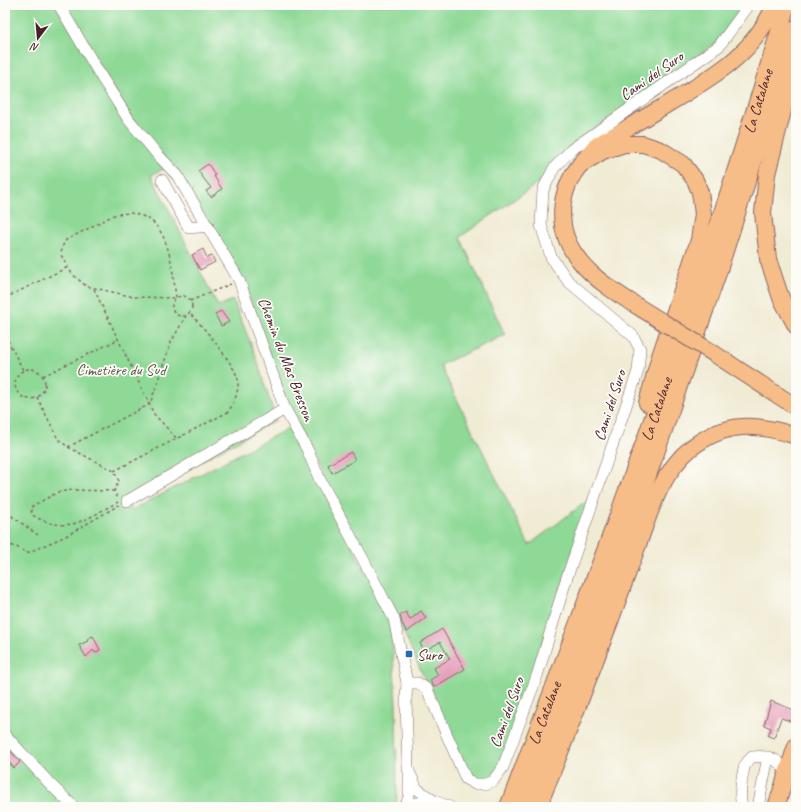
<svg xmlns="http://www.w3.org/2000/svg" width="801" height="812" viewBox="0 0 801 812" font-family="Caveat,sans-serif">
<style>
.green{fill:#8ed996;stroke:#6c7c60}
.building{fill:#e499b7}
.lines{fill:none;stroke-linecap:round;stroke-linejoin:round}
.minor-casing{stroke:#846666;stroke-width:12}
.highway-casing{stroke:#846666;stroke-width:18}
.path{stroke:#846666;stroke-width:1.5;stroke-dasharray:3 3;stroke-linecap:butt}
.minor{stroke:#fff;stroke-width:11}
.highway{stroke:#f7bd88;stroke-width:16}
.highway-bridge-casing{stroke:#846666;stroke-width:18;stroke-linecap:butt}
.highway-bridge{stroke:#f7bd88;stroke-width:16}
.poi-dot{fill:#1f6fb2;stroke:#fdfcf7;stroke-width:1.5}
.labels{text-anchor:middle;stroke-width:3.5;stroke-linejoin:round;paint-order:stroke}
.street-label{font-size:16px;fill:#4a1f2b;stroke:#fdfcf7}
.park-label{font-size:16px;fill:#5e574b;stroke:#fdfcf7}
.poi-label{font-size:16px;fill:#4a1f2b;stroke:#fdfcf7;text-anchor:start}
</style>
<rect width="100%" height="100%" fill="#fdfcf7"/>
<filter id="ink" filterUnits="userSpaceOnUse"><feTurbulence type="fractalNoise" baseFrequency=".025" numOctaves="2"/><feDisplacementMap in="SourceGraphic" scale="8" xChannelSelector="R" yChannelSelector="G"/><feConvolveMatrix kernelMatrix="1 2 1 2 8 2 1 2 1" color-interpolation-filters="sRGB"/></filter>
<filter id="wash" filterUnits="userSpaceOnUse"><feTurbulence type="fractalNoise" baseFrequency=".012" numOctaves="4" result="noise"/><feDisplacementMap in="SourceGraphic" scale="16" xChannelSelector="R" yChannelSelector="G"/><feGaussianBlur stdDeviation="0.9" result="paint"/><feColorMatrix in="noise" values="0 0 0 0 0 0 0 0 0 0 0 0 0 0 0 0 0 1.4 0 .05"/><feComposite in="paint" operator="in"/></filter>
<g filter="url(#wash)">
<rect width="100%" height="100%" fill="#f0ebd3"/>
<!-- green -->
<g class="green">
<polygon points="5,5 55,5 166,168 151,175 218,306 233,300 255,354 276,420 127,501 132,510 289,428 303,450 391,621 396,704 397,804 395,807 5,807"/>
<polygon points="63,5 745,5 716,43 569,147 544,179 460,237 505,335 440,365 529,545 591,498 533,674 500,765 491,778 485,781 469,776 397,618 323,479 289,407 242,278 132,118"/>
</g>
<g id="blocks">
<!-- building -->
<g class="building">
<polygon points="208,164 215,175 214,176 222,189 211,197 206,191 211,188 198,171"/>
<polygon points="203,249 207,258 212,256 215,262 200,270 192,255"/>
<polygon points="221,311 229,322 221,326 215,314"/>
<polygon points="351,452 355,460 332,473 328,465"/>
<polygon points="421,611 426,618 407,632 402,623 400,615 406,612 410,620"/>
<polygon points="442,629 465,669 434,687 430,680 438,675 434,668 450,659 440,642 424,651 420,643"/>
<polygon points="93,636 100,650 95,653 93,650 86,657 79,645 88,641 87,639"/>
<polygon points="771,701 796,711 796,723 781,718 774,738 768,736 771,728 764,725"/>
<polygon points="5,745 20,762 14,768 5,758"/>
</g>
</g>
</g>
<g filter="url(#ink)">
<use href="#blocks" fill-opacity="0" stroke="#846666" stroke-width="1"/>
<g class="lines">
<defs>
<g id="minor">
<polyline points="59,5 102,78 129,120 157,154 177,175 239,280 285,409 307,449 320,480 363,559 394,619 407,683 406,699 408,769 417,789 434,801 450,807"/>
<polyline points="162,180 189,228 208,226"/>
<polyline points="127,501 285,409"/>
<polyline points="407,683 418,683 427,689 466,779 475,784 485,784 493,781 503,767 537,676 566,580 638,371 640,349 633,336 568,281 551,257 541,225 543,190 554,168 571,150 719,46 749,5"/>
<polyline points="5,735 53,787 74,807"/>
<polyline points="405,807 409,797 409,774"/>
<polyline points="412,807 417,803 434,801"/>
<path d="M743,807C738,800 742,776 744,768C745,764 749,760 752,757C761,756 772,756 779,763C787,770 785,772 796,778"/>
<polyline points="758,807 768,757"/>
</g>
<g id="highway">
<polyline points="795,63 767,174 763,213 768,259 781,298 796,326"/>
<polyline points="580,165 603,151 625,144 643,144 661,150 683,164 695,180 700,192 703,214 699,240 660,356 647,403"/>
<path d="M661,321C635,304 598,285 579,260C554,229 558,190 583,161C587,157 591,151 595,147C605,139 618,134 629,127C662,107 698,88 729,64C749,48 764,29 775,5"/>
<polyline points="713,353 796,407"/>
<path id="s1" d="M508,807C541,721 574,634 606,548C672,369 732,187 787,5"/>
<polyline points="524,807 626,538 656,453 718,273 796,28"/>
<path d="M538,807C564,744 588,680 612,616C621,591 630,566 639,542C651,508 662,472 691,448C726,421 756,423 796,436"/>
<polyline points="776,807 796,746"/>
</g>
</defs>
<!-- minor casing -->
<use href="#minor" class="minor-casing"/>
<!-- highway casing -->
<use href="#highway" class="highway-casing"/>
<!-- path -->
<g class="path">
<path d="M130,213C137,214 144,216 150,220C171,235 173,275 176,298L134,297L86,286L72,274L61,255L62,247L66,240L116,214Z"/>
<polyline points="94,289 154,414 177,439"/>
<circle cx="182" cy="306" r="10"/>
<polyline points="5,298 68,267"/>
<polyline points="190,301 231,284"/>
<polyline points="5,335 23,370"/>
<circle cx="30" cy="384" r="15"/>
<polyline points="43,376 117,340"/>
<polyline points="37,397 58,439 68,447 114,471 119,481 114,491 118,499"/>
<polyline points="68,447 150,404 171,342 186,316"/>
<path d="M114,471L228,412C234,403 239,392 238,380C236,366 201,323 189,313"/>
<path d="M114,491L73,490L58,492L31,507L32,515C69,536 85,519 118,502"/>
<polyline points="5,506 9,514 38,535"/>
<polyline points="5,545 15,546 27,553 66,536 119,505"/>
</g>
<!-- minor -->
<use href="#minor" class="minor"/>
<!-- highway -->
<use href="#highway" class="highway"/>
<defs>
<polyline id="highway-bridge" points="661,321 713,353"/>
</defs>
<!-- highway-bridge casing -->
<use href="#highway-bridge" class="highway-bridge-casing"/>
<!-- highway-bridge -->
<use href="#highway-bridge" class="highway-bridge"/>
</g>
</g>
<!-- markers -->
<rect class="poi-dot" x="405" y="650" width="8" height="8" rx="2"/>
<g class="labels">
<!-- street labels -->
<g class="street-label">
<text transform="translate(651 75) rotate(-35)" y="6">Cami del Suro</text>
<text dy="6" stroke="none"><textPath href="#s1" startOffset="749">La Catalane</textPath></text>
<text transform="translate(287 359) rotate(69)" y="6">Chemin du Mas Bresson</text>
<text transform="translate(609 405) rotate(-72)" y="6">Cami del Suro</text>
<text dy="6" stroke="none"><textPath href="#s1" startOffset="425">La Catalane</textPath></text>
<text transform="translate(506 712) rotate(-70)" y="6">Cami del Suro</text>
<text dy="6" stroke="none"><textPath href="#s1" startOffset="101">La Catalane</textPath></text>
</g>
<!-- park labels -->
<g class="park-label">
<text x="121" y="375">Cimetière du Sud</text>
</g>
<!-- poi labels -->
<g class="poi-label">
<text x="417" y="660">Suro</text>
</g>
</g>
<!-- margin -->
<rect width="801" height="812" fill="none" stroke="#fdfcf7" stroke-width="20"/>
<!-- north arrow -->
<g transform="translate(38 38) rotate(196)" stroke="#fdfcf7" stroke-width="3" paint-order="stroke">
<path d="M0-3L7 15L0 10L-7 15Z" fill="#4a1f2b"/>
<text y="-6" font-size="11" font-weight="bold" text-anchor="middle" fill="#4a1f2b">N</text>
</g>
</svg>
